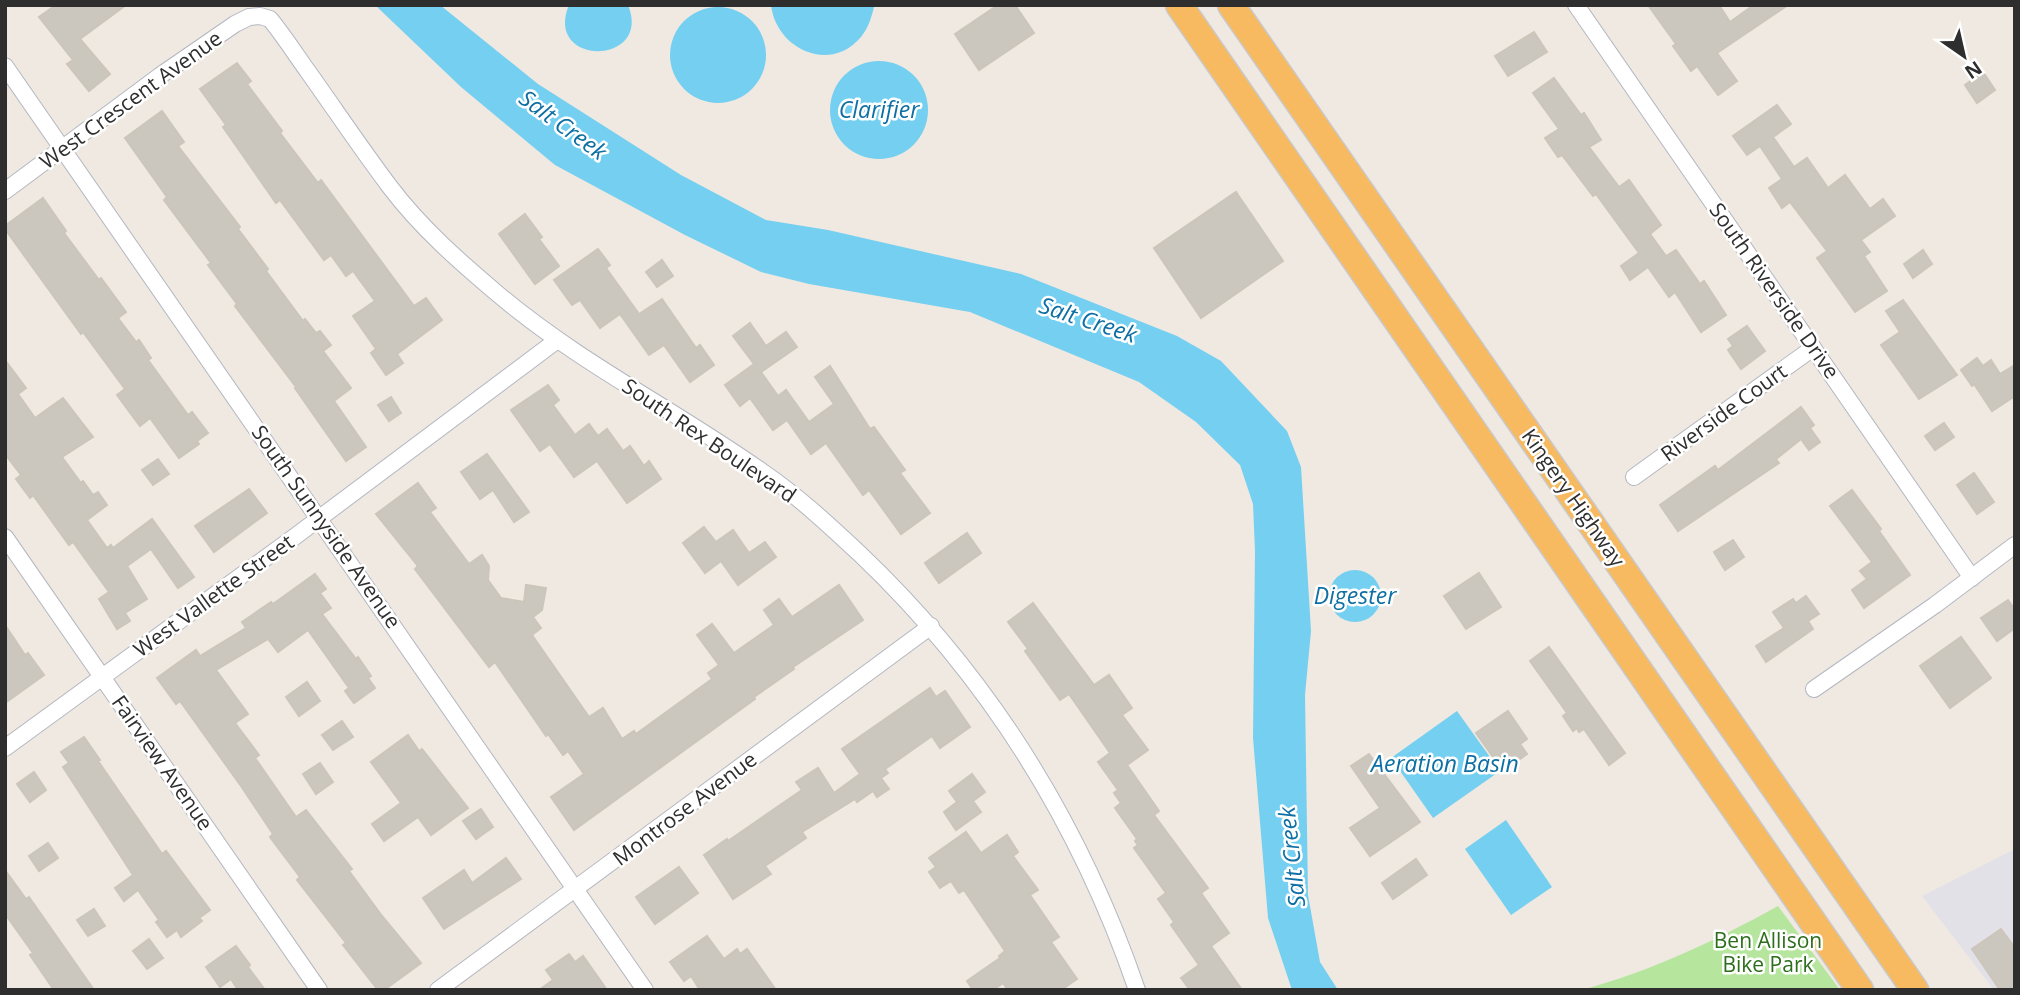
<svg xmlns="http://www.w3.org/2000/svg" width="2020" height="995" viewBox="0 0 2020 995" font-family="'Open Sans',sans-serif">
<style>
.industrial{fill:#e3e1e8}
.green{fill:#b6e59e}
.water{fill:#75cff0}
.building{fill:#cbc7bf;stroke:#cbc5ba;stroke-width:2}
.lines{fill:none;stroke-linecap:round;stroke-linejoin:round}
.minor-casing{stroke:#b4b7c1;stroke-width:18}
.trunk-casing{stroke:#c9c9c9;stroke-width:29}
.minor{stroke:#fff;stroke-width:16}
.trunk{stroke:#f8ba60;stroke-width:26}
.labels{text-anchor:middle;stroke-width:5;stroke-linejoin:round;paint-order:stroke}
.street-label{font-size:21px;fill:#2e2e2e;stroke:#fff}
.park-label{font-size:21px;fill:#2c6e1b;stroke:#fff}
.water-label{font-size:23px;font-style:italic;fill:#0d6fa3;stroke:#fff}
</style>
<rect width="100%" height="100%" fill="#efe9e1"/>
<!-- industrial -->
<polygon class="industrial" points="2015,849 2015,990 1994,990 1922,896"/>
<!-- green -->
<path class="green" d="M1778,906L1840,990H1582C1651,971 1715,941 1778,906Z"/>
<!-- water -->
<g class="water">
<polygon points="375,5 440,5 538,84 681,175 766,220 828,230 1021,274 1177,336 1221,361 1287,431 1301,467 1311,631 1305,695 1308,895 1320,962 1338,990 1292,990 1268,918 1253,738 1255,551 1253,504 1240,465 1196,422 1139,382 970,312 809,284 761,272 685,235 555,165 461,87"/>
<path d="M569,5H628C653,66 543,67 569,5Z"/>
<path d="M771,5H874V7C871,19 868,28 861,37C830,74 776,49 771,5Z"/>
<circle cx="718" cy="55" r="48"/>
<circle cx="879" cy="110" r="49"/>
<circle cx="1355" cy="596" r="26"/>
<polygon points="1457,711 1500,771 1433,818 1391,758"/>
<polygon points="1506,820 1552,887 1511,915 1465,849"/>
</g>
<!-- building -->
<g class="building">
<polygon points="56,5 126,5 80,39 110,74 89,91 67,64 73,60 39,17"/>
<polygon points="998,5 1015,5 1034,33 979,70 955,34"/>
<polygon points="1648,5 1719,5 1730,22 1751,7 1750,5 1788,5 1717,53 1737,81 1718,95 1697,66 1691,71 1673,46 1676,44"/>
<polygon points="1534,32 1547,52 1508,76 1495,56"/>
<polygon points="237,63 251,81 247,84 282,131 280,133 318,183 321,180 414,306 426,298 442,320 397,354 403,363 386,375 371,353 376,349 353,316 375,301 353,271 346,276 331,255 324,260 280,200 276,203 223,127 226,125 200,89"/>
<polygon points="1983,72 1995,90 1977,103 1965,85"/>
<polygon points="1554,78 1581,115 1584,113 1601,140 1589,147 1619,187 1629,180 1661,225 1650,234 1666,256 1676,250 1700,284 1704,281 1726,315 1701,332 1675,292 1669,297 1648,267 1630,280 1621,266 1639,253 1596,194 1593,196 1562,155 1558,157 1545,138 1559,129 1533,93"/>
<polygon points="1777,105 1791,124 1773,137 1794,167 1807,158 1828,188 1845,175 1870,209 1883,199 1895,216 1861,240 1870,252 1864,256 1887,291 1855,312 1817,258 1827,251 1790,202 1782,208 1769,188 1782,179 1760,146 1747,155 1733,136"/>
<polygon points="162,111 184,142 178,146 240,227 238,229 268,269 266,271 303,321 305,319 316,333 320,331 331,345 323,351 351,388 334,401 366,447 346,461 295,388 296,387 235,306 237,304 208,265 211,263 164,200 167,197 125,138"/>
<polygon points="1236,192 1283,261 1201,318 1154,248"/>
<polygon points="43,198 66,231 64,233 99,280 101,278 126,312 118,318 136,342 139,340 151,358 148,360 188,415 192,412 208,433 197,441 199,444 179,458 150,418 140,426 117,395 125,389 83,332 81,334 5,229 5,226"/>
<polygon points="525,214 542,237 539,239 559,266 535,284 499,234"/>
<polygon points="598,249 610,265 606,268 639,314 662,299 696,348 700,345 714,365 690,382 664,345 649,355 620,314 600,328 580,300 572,305 554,280"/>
<polygon points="1923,250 1932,264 1913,278 1904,264"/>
<polygon points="662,260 673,276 657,287 646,272"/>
<polygon points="1903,300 1957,375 1919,399 1881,345 1900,332 1886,311"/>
<polygon points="750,323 766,346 786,332 797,347 761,372 778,396 786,390 809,422 834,404 815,377 830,366 870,429 874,427 905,470 900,473 930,513 901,534 869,490 863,495 826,443 811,454 787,420 773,430 750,398 740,406 725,385 754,364 733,336"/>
<polygon points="1747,326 1765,351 1741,369 1728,350 1733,346 1728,339"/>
<polygon points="1977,358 1983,366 1991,360 2000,374 2015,365 2015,396 1992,411 1974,384 1972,386 1961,370"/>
<polygon points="5,360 26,388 18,394 35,418 63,398 93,437 62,457 81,483 83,481 93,495 98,492 107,505 87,520 107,548 111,545 113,548 152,519 194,577 178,588 151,549 127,566 147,599 125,613 130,621 117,629 99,599 109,592 73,542 69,545 33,495 30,498 16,479 21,475 5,454"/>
<polygon points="548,385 559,400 553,405 575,435 589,424 598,436 607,429 623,451 630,446 644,466 649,461 661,479 627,503 597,461 574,477 550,444 540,451 511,410"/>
<polygon points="391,397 401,413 389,421 378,405"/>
<polygon points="1801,407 1814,425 1810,428 1820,442 1809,450 1801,439 1776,459 1779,463 1678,531 1660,505 1715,466 1718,470"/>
<polygon points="1944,423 1954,437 1935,450 1925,436"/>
<polygon points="487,454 529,512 514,522 493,490 480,499 461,472"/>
<polygon points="158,459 169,474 153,485 142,470"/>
<polygon points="1974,473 1994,502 1977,514 1957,485"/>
<polygon points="418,483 436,508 430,512 469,564 482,555 489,566 488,580 501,598 524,602 526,585 546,588 542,610 533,617 541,628 532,635 589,717 603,708 622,739 634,731 636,734 712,679 708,673 719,665 697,635 712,624 734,653 774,625 764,610 779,599 792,617 839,585 863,620 793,667 794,669 754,697 755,699 574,830 551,797 584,774 568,751 563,755 548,734 546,736 495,662 489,667 415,569 418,566 376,514"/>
<polygon points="249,489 267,513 214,552 195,526"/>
<polygon points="1852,490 1881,529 1879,531 1910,575 1864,608 1852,590 1867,579 1860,571 1872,562 1830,506"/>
<polygon points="704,527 716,542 733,530 749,553 765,542 776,557 738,585 721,561 705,573 683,543"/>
<polygon points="967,533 981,553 939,583 925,563"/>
<polygon points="1733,540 1744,557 1725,570 1714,552"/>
<polygon points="1479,573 1501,607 1466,629 1444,596"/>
<polygon points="315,574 326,589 320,593 331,608 322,614 356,659 358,657 371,676 368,678 375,688 354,703 345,691 349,688 308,630 278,652 268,639 216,670 248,714 235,723 259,755 255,758 296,817 306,810 352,869 349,871 382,916 421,963 384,990 378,990 343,945 346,943 297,880 300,877 270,837 273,834 241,786 180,701 176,704 157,678 196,650 200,656 246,628 242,622 271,602 273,604"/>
<polygon points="1806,596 1819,614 1808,621 1813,629 1766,662 1756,646 1784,628 1773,612 1793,599 1796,603"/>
<polygon points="2008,600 2015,610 2015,628 1997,641 1981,618"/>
<polygon points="1033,603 1094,685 1109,675 1132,708 1122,715 1148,750 1127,765 1159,811 1154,815 1208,888 1201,893 1229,933 1211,946 1242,990 1190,990 1181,978 1199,965 1171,925 1174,922 1158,899 1166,893 1134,848 1138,845 1135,841 1137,839 1115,808 1121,803 1114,793 1118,790 1098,762 1110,753 1069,694 1060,700 1025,651 1028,649 1008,622"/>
<polygon points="5,625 25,655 28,653 44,675 5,703"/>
<polygon points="1961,637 1991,678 1950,708 1920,666"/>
<polygon points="1549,647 1625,753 1609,765 1584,729 1579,732 1577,728 1573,731 1563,716 1567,713 1530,661"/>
<polygon points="307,682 320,701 299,716 286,697"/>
<polygon points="930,688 936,697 945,691 970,727 940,748 932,736 885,769 888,773 881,778 889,789 877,797 873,791 857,802 855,799 802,832 806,838 765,866 771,874 733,899 704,855 727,839 728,841 802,790 796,782 818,768 834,793 860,774 842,749"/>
<polygon points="1508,711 1527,739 1520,744 1527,754 1503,771 1476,733"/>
<polygon points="342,721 353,737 333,750 322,735"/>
<polygon points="408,735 419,751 422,749 468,808 431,835 418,817 384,841 372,824 401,803 371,762"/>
<polygon points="84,737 100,760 98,761 162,854 166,851 210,910 199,918 202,921 181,937 177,930 167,937 156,922 159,920 138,890 124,901 115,888 133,875 63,767 69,763 61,752"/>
<polygon points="1369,754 1420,822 1370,856 1350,828 1380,808 1351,766"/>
<polygon points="320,763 333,782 316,794 303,774"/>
<polygon points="34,772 46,790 30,802 17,784"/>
<polygon points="972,774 985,792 973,801 981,812 956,830 944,812 957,802 949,791"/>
<polygon points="481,809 493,827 476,839 463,821"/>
<polygon points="966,832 981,853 1007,835 1018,852 1013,856 1038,890 1030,895 1059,937 1051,942 1077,979 1061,990 1008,990 1003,983 993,990 973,990 967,981 1000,958 999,956 1005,951 964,890 959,893 951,881 940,888 929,872 936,867 929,858"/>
<polygon points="48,843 58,858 39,871 29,856"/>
<polygon points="506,858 521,879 444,929 423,898 464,870 472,883"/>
<polygon points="1416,859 1427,875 1393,899 1382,883"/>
<polygon points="679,867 698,893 655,924 636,897"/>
<polygon points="5,870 26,899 29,897 94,990 54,990 30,955 33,953 8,918 5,918"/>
<polygon points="94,909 105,926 88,936 77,920"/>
<polygon points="2001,929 2015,948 2015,990 2000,990 1972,949"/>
<polygon points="707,936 724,959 737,949 740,954 747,949 776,990 700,990 691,976 684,981 670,962"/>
<polygon points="149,939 163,958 147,969 133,951"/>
<polygon points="236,946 250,965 248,967 265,990 238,990 231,979 220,987 206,967"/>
<polygon points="569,954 575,962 583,956 607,990 539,990 553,980 546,970"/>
</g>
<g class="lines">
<defs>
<g id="minor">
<polyline points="1576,5 1972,578"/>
<polyline points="5,66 645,990"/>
<path d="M5,191L161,75L235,24L249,17L260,16L270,19C284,36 296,55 309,73C336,111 362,150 390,187C421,228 460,262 499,295C581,364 677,411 764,473C799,497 830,526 861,555C988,676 1080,824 1137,990"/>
<polyline points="1634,477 1813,348"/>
<polyline points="5,537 319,990"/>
<polyline points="1814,689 1935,605 2015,545"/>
<polyline points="5,748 293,538 556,341"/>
<polyline points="438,990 931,626"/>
</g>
<g id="trunk">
<polyline points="1179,5 1860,990"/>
<polyline points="1231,5 1915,990"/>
</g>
</defs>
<!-- minor casing -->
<use href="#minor" class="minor-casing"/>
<!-- trunk casing -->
<use href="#trunk" class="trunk-casing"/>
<!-- minor -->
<use href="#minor" class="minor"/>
<!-- trunk -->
<use href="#trunk" class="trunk"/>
</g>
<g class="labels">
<!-- street labels -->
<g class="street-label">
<text transform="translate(131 100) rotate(-36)" y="7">West Crescent Avenue</text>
<text transform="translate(1774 291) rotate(55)" y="7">South Riverside Drive</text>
<text transform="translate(1724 413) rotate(-36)" y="7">Riverside Court</text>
<text transform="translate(709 441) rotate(34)" y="7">South Rex Boulevard</text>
<text transform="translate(1573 498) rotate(55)" y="7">Kingery Highway</text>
<text transform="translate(326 527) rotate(55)" y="7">South Sunnyside Avenue</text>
<text transform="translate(214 596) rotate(-36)" y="7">West Vallette Street</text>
<text transform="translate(162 763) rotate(55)" y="7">Fairview Avenue</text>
<text transform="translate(685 809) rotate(-37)" y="7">Montrose Avenue</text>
</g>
<!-- park labels -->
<g class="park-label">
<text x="1768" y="948">Ben Allison<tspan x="1768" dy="24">Bike Park</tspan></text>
</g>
<!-- water labels -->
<g class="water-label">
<text x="879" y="118">Clarifier</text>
<text transform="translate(563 125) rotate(36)" y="8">Salt Creek</text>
<text transform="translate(1088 320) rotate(18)" y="8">Salt Creek</text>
<text x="1355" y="604">Digester</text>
<text x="1445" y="772">Aeration Basin</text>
<text transform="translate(1292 857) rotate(-96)" y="8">Salt Creek</text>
</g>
</g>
<!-- border -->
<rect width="2020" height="995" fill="none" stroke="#2e2e2e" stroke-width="14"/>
<!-- north arrow -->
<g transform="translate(1964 56) rotate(146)" stroke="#ffffff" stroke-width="5" paint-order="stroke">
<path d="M0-5L12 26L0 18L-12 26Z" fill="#2e2e2e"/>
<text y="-10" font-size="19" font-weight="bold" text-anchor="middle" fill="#2e2e2e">N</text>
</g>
</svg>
